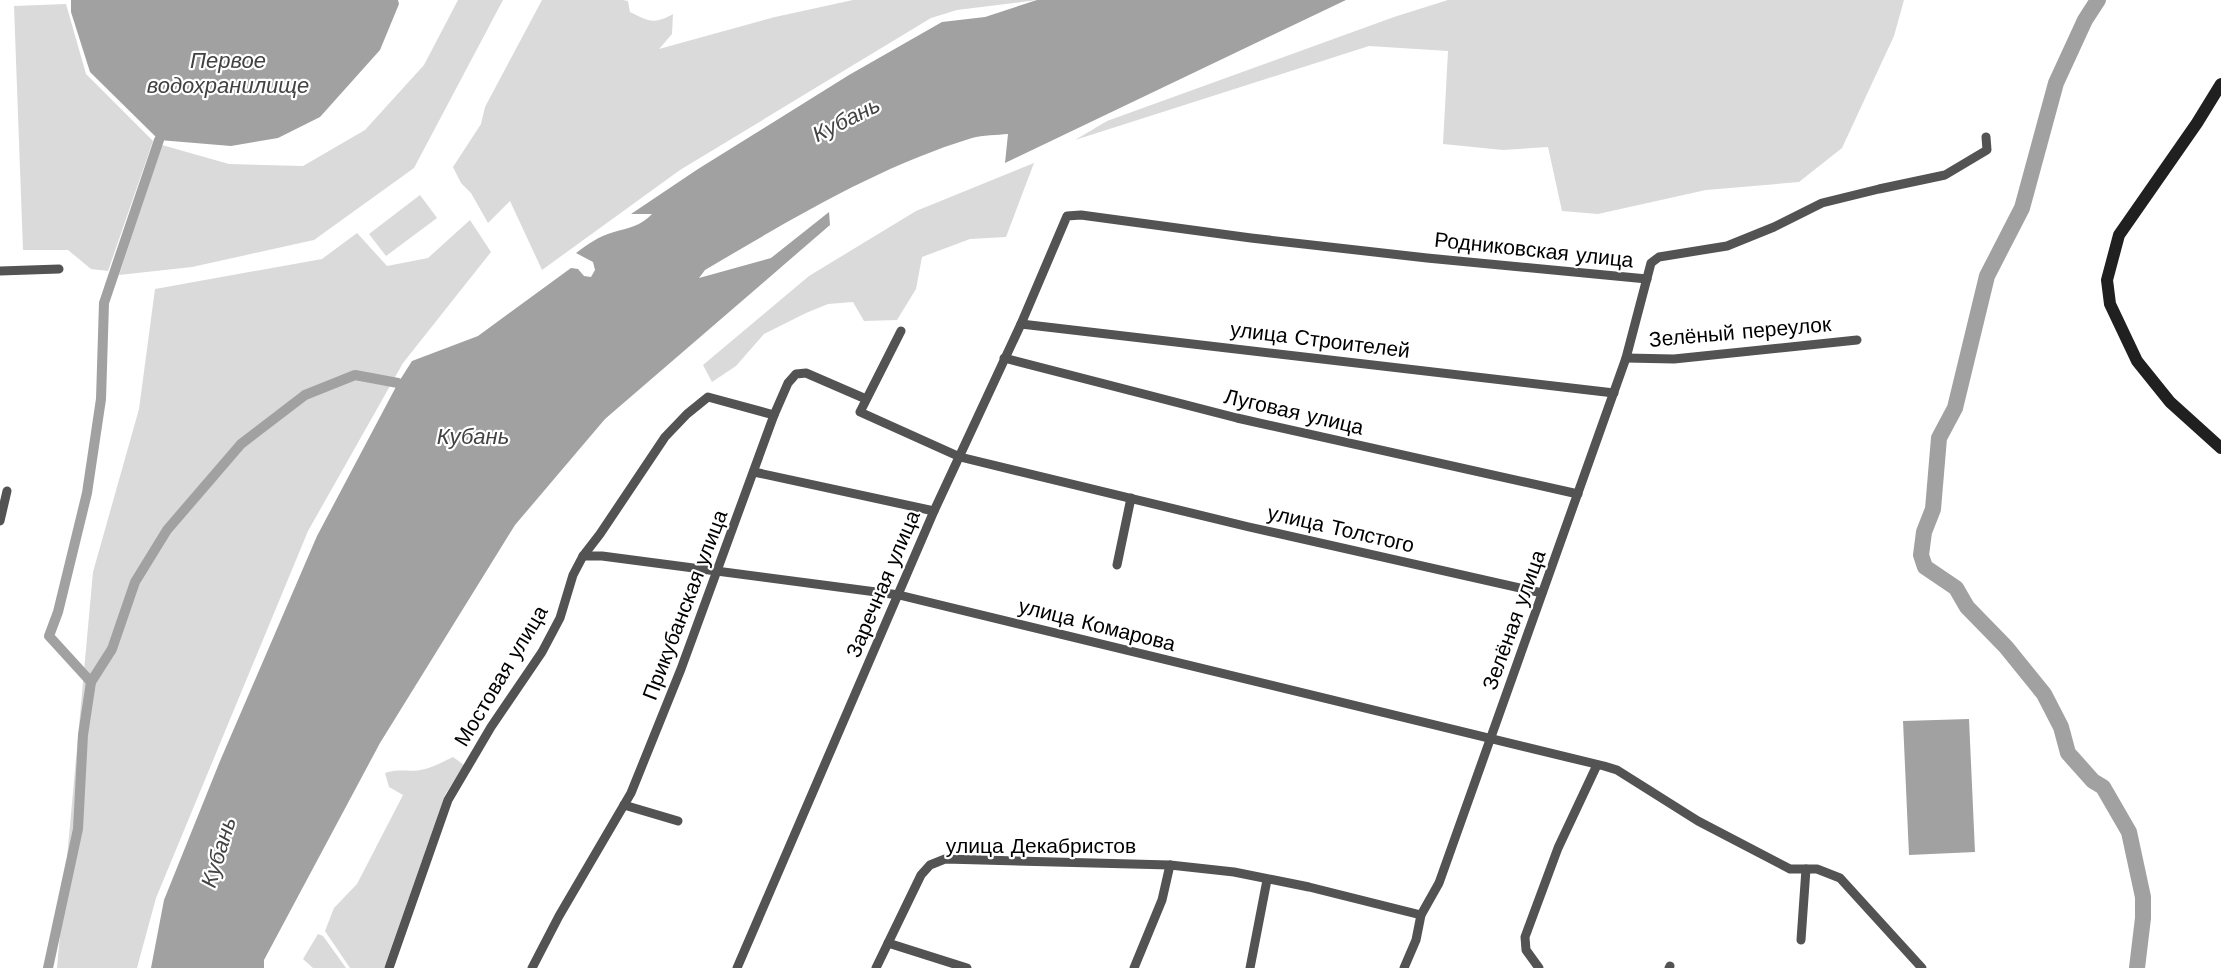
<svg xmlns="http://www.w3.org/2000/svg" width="2221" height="968" viewBox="0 0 2221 968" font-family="'Work Sans',sans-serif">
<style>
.green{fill:#dadada}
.water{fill:#a1a1a1}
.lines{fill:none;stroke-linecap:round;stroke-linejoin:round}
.canal{stroke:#a1a1a1;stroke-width:10}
.river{stroke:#a1a1a1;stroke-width:16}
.minor{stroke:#535353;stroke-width:9}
.secondary{stroke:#202020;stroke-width:12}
.labels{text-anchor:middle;stroke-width:4.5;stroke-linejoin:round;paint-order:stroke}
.street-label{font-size:21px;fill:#000;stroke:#fff}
.water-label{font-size:22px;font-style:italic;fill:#424242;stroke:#fff}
</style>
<rect width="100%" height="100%" fill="#fff"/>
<!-- green -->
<g class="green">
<polygon points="458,0 503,0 414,168 314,240 192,267 119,275 162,145 229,164 303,166 365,130 424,65"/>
<path d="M542,0H623L628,1L630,12C648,21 654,25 673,14L672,34L659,49L775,17L853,0H1037L957,10L931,18L680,170L542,270L510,201L488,223L471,193L461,183L453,167L481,124L485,107Z"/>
<polygon points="1448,0 1904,0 1894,36 1842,148 1799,182 1706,190 1598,214 1562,211 1548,147 1503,150 1443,144 1448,51 1369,46 1075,140 1107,121 1394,17"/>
<polygon points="66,4 86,74 153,141 108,271 91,269 68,250 23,250 14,6"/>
<polygon points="1034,163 1006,237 970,239 922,257 916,289 897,320 864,321 853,302 828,304 806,313 764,334 736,366 712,382 703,365 809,276 916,211"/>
<polygon points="420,195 437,218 386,256 369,234"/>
<polygon points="470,220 491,252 403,363 308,531 156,898 137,968 57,968 93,572 139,409 155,289 322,259 357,233 387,266 428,258"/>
<path d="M453,757L464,765L445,795L384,968H350L325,931L334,908L357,884L403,795L389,787L385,773C399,768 411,773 425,769C434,767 444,761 453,757Z"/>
<polygon points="318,934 323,936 346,968 313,968 303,959"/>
</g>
<!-- water -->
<g class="water">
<polygon points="71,0 398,0 399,4 380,50 320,117 278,138 231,146 159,140 90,72 71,12"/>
<path d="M1037,0H1346L1005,163L1008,134C997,135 983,135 972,138C877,167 790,220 705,270L699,278L771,258L829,212L830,225L605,419L515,525L380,743L264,960V968H151L164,900L220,761L317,536L398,383L412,361L478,336L571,268L578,269L584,276L591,277L595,270L593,262L576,253C588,244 599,236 614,232C628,228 641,226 652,214H631L698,169L849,75L942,22L985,17Z"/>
<polygon points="1969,719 1975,852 1909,855 1903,721"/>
</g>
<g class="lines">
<!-- canal -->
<g class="canal">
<polyline points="159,140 104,303 101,399 87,493 58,612 49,636 91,682 112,649 135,582 167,530 241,444 305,395 355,375 398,383"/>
<polyline points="48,968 78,829 83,735 91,682"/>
</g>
<!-- river -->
<polyline class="river" points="2098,0 2085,20 2056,83 2022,208 1987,276 1955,408 1939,438 1933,509 1924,532 1921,555 1925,567 1956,588 1967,607 2006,647 2044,694 2061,727 2068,753 2093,781 2103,787 2129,832 2143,897 2143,918 2137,968"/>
<!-- minor -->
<g class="minor">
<polyline points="0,271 59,269"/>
<polyline points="1021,324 1614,393"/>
<polyline points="901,331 860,412 960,457 1249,527 1542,593"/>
<polyline points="1004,358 1237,418 1578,494"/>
<polyline points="1626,358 1674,359 1857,340"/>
<polyline points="754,472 934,511"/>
<polyline points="0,521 7,491"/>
<polyline points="583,556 602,556 899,595 1604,766 1617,770 1698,821 1790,869 1817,869 1840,878 1922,968"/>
<polyline points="1117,565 1131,498"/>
<polyline points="624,805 678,821"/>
<polyline points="1801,940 1806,869"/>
<polyline points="888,943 967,968"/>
<polyline points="389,968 448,800 491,727 542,652 560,618 573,575 583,556 600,534 665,437 687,414 708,397 774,415"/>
<polyline points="532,968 559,916 631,793 681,669 774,415 788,383 796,374 806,373 866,399"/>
<polyline points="737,968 934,511 1021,324 1067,216 1081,215 1251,238 1427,258 1647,279"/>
<polyline points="876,968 921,875 930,865 945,859 1170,865 1234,872 1309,887 1421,915"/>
<polyline points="1134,968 1162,900 1170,865"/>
<polyline points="1250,968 1267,880"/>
<polyline points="1404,968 1416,940 1421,915 1439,883 1626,358 1651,263 1659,257 1727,246 1774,227 1822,203 1879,189 1945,175 1987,150 1986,137"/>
<polyline points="1539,968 1526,950 1525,937 1558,848 1597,765"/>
<polyline points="1669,968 1670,966"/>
</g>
<!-- secondary -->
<polyline class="secondary" points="2221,84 2197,123 2119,235 2107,280 2110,304 2137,361 2170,402 2221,448"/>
</g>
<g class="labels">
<!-- street labels -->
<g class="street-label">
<text transform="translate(1534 250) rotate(6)" y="7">Родниковская улица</text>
<text transform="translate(1740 332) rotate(-5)" y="7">Зелёный переулок</text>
<text transform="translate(1320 340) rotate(7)" y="7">улица Строителей</text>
<text transform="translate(1294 412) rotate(13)" y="7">Луговая улица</text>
<text transform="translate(1341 529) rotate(13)" y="7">улица Толстого</text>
<text transform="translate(883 584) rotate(-67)" y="7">Заречная улица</text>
<text transform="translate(685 605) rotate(-69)" y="7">Прикубанская улица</text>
<text transform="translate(1514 620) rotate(-70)" y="7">Зелёная улица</text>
<text transform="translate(1097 625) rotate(14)" y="7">улица Комарова</text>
<text transform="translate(501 676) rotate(-59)" y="7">Мостовая улица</text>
<text x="1041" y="853">улица Декабристов</text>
</g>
<!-- water labels -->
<g class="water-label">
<text x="228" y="68">Первое<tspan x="228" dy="25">водохранилище</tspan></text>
<text transform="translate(846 119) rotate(-27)" y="8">Кубань</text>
<text x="473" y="444">Кубань</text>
<text transform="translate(218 852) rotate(-73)" y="8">Кубань</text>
</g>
</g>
</svg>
